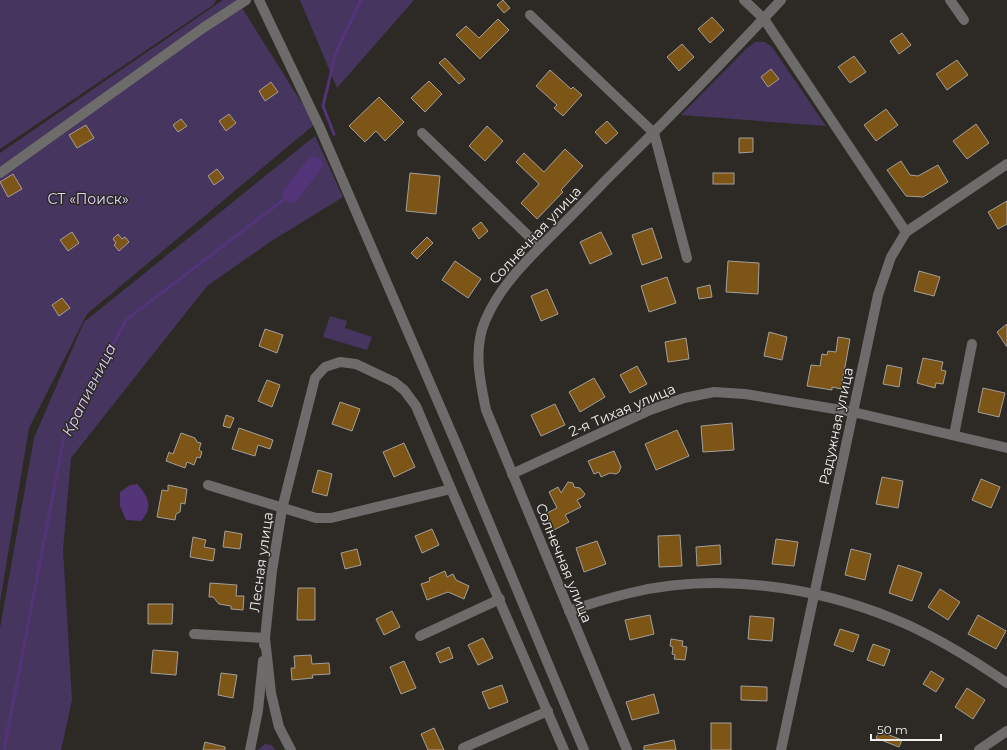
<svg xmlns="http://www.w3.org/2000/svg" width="1007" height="750" viewBox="0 0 1007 750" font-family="Montserrat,sans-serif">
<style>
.green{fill:#46355f}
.water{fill:#533479}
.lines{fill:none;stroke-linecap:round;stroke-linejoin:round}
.stream{stroke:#533479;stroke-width:3}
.river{stroke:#533479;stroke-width:17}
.building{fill:#7d5517;stroke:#a39f9a}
.minor{stroke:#6e6c6a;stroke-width:10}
.labels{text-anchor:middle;stroke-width:3;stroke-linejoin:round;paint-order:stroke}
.park-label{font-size:14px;fill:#e2d3fc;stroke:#2d2a26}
.street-label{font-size:14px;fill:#f1efed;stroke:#2d2a26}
.water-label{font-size:15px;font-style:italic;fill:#decff8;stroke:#2d2a26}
</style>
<rect width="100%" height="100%" fill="#2d2a26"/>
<!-- green -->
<g class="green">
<polygon points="0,0 216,0 213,5 0,149"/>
<polygon points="223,0 237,0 315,124 87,314 29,428 0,602 0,153"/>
<polygon points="300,0 414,0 337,88"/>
<polygon points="755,42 765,42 772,47 826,126 681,115 746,49"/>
<polygon points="315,136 343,197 270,242 207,286 71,458 63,550 72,700 61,750 0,750 0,628 34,438 84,322"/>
<polygon points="330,316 347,321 345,328 372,337 367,350 323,337"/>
<polygon points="265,744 271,745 276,750 258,750"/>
</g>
<!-- water -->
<path class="water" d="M137,484C148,496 154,507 141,521L126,520L120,506V492L130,485Z"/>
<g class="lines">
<!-- stream -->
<g class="stream">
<polyline points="334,134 323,106 336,52 361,0"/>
<polyline points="4,750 64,437 126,320 291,194"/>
</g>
<!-- river -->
<polyline class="river" points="291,194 314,165"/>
</g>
<!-- building -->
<g class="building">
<polygon points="503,0 510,8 504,13 497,5"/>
<polygon points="712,17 724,30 710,43 698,29"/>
<polygon points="498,19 509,30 480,59 456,35 466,26 479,38"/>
<polygon points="902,33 911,45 899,54 890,41"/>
<polygon points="682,44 694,57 679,71 667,57"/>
<polygon points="854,56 866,72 850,83 838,67"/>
<polygon points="445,58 465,79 459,84 439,63"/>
<polygon points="957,60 968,75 947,90 936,74"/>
<polygon points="771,69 779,79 768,87 761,77"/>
<polygon points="550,70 571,89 573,87 582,95 563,116 554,108 557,105 536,86"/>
<polygon points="429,81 442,94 425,112 411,98"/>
<polygon points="271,82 278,92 265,101 259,91"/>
<polygon points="379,97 404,122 385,141 376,131 365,142 349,126"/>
<polygon points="886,109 898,125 876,141 864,125"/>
<polygon points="229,114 236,123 226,131 219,121"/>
<polygon points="181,119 187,126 178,132 173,125"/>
<polygon points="607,121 618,133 606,144 595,132"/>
<polygon points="976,124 989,143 967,159 953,141"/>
<polygon points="86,125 94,138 77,148 69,135"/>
<polygon points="487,126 503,141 485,161 469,146"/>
<polygon points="739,138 753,138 753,152 739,153"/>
<polygon points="565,149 583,166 561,190 563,192 537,219 521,203 539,184 516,162 524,153 544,172"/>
<polygon points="901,161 910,175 918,176 938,165 948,182 923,197 906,196 887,170"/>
<polygon points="217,169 224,178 214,185 208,176"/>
<polygon points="410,173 440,176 436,214 406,211"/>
<rect x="713" y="173" width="21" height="11"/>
<polygon points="13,174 22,189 8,197 0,182"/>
<polygon points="1007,201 1007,224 998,229 988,212"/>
<polygon points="481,222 488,231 479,239 472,229"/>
<polygon points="652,228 662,258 642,265 632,235"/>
<polygon points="72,232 79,243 68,251 60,240"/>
<polygon points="601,232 612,254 590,264 580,242"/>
<polygon points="118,234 122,239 125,237 129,242 119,251 114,245 116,243 113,239"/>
<polygon points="427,237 433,243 417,259 411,253"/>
<polygon points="455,261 481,279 468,298 442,280"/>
<polygon points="728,261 759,263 758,294 726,292"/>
<polygon points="919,271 940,277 934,296 914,291"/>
<polygon points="667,277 676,303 649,312 641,286"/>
<polygon points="710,285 712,297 699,299 697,288"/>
<polygon points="547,289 558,314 541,321 531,296"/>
<polygon points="62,298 70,308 59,316 52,305"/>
<polygon points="1007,324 1007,347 997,332"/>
<polygon points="265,329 283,335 277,353 259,346"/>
<polygon points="769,332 787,337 782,360 764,356"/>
<polygon points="838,337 850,339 841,389 832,387 832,390 807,386 811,365 820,366 822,354 827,355 828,351 836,352"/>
<polygon points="686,338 689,359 668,362 665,342"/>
<polygon points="923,358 943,362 941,370 946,371 943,384 936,383 935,388 917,383"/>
<polygon points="887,365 902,368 899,387 883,384"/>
<polygon points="637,366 647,384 630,393 620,375"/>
<polygon points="594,378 605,397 580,412 569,392"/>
<polygon points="267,380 280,385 272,407 258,401"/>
<polygon points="983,388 1005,393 999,417 978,412"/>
<polygon points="340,402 360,409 352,431 332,424"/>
<polygon points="555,404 565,425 541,436 531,415"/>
<polygon points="226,415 234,418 230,428 223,426"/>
<polygon points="732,423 734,450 703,452 701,426"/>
<polygon points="239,428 273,440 270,449 258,445 255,456 232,449"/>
<polygon points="677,430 689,456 656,470 645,444"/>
<polygon points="181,433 195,438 197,442 201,443 199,450 202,452 200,458 197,457 194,465 187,462 185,468 166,461 169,452 173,454"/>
<polygon points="404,443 415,467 394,477 383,452"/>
<polygon points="614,451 621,467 619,472 616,474 610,473 601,477 599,472 594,474 588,461"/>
<polygon points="318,470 332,474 327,496 312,492"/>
<polygon points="882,477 903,481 898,508 876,504"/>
<polygon points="981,479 1000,487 991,508 972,500"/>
<polygon points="568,482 573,483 574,487 580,488 585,494 583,497 577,500 581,507 565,515 569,522 554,530 545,514 557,508 549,492 558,487 561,493"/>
<polygon points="168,485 187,489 185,504 181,503 180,512 176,514 175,520 157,517 162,490 168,491"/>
<polygon points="432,529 439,545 422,553 415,536"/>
<polygon points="225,531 242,534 240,549 223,547"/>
<polygon points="680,535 682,566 659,567 658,536"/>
<polygon points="193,537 206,540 204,547 215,549 213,561 190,557"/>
<polygon points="776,539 798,542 794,566 772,564"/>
<polygon points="597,541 606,564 584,572 576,548"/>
<polygon points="720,545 721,564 697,566 696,547"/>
<polygon points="357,549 361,565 345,569 341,553"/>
<polygon points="851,549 871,554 865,580 845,575"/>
<polygon points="898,565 922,573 912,601 889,593"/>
<polygon points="445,571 447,577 453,574 456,580 469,586 464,599 448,592 427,600 421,584 430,581 429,578"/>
<polygon points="210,583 237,585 236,596 244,596 243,610 231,609 231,606 219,604 213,597 209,597"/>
<polygon points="298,588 315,588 315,620 297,620"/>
<polygon points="940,589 960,602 948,620 928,607"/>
<polygon points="148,604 173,604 172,624 148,624"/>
<polygon points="392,611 400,627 384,635 376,619"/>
<polygon points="650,615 654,634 630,640 625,620"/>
<polygon points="978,615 1006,631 996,649 968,634"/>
<polygon points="750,616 774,618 772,641 748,639"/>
<polygon points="840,629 859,635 853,652 834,645"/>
<polygon points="483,638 493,658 478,665 468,645"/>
<polygon points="671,639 683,641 682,646 687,647 685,660 674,659 675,655 672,654 673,647 670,646"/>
<polygon points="873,644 890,650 884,666 867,660"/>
<polygon points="449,647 453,658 440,663 436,653"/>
<polygon points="153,650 178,652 176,675 151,673"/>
<polygon points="311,655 312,664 329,663 330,674 312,675 313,678 292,680 291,668 295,668 294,656"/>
<polygon points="404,661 416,688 401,694 390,667"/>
<polygon points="931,671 944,679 936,692 923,684"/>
<polygon points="221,673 237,675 233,698 218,695"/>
<polygon points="502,685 508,702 489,709 482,692"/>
<polygon points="741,686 767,687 767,701 741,700"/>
<polygon points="967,688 985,700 973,719 955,707"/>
<polygon points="654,694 659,713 632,720 626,702"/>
<rect x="711" y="723" width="20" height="27"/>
<polygon points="434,728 444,750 428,750 421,734"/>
<polygon points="879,731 902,740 899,747 876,738"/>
<polygon points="674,740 676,750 644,750 644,746"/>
<polygon points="205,742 225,747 225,750 203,750"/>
</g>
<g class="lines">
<!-- minor -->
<g class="minor">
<polyline points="259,0 320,128 458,448 584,750"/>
<polyline points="744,0 764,19 906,232"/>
<polyline points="950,0 964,20"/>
<polyline points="530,15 654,133 687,258"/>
<polyline points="422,133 540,247"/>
<polyline points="0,173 203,28 246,0"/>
<polyline points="954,435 972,344"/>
<polyline points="512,474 650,410 684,398 714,392 745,394 853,412 1007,448"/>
<polyline points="208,485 316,518 331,518 451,489"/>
<path d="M569,611C589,604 609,598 630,593C715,572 814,586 894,619C934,635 972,659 1007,683"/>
<polyline points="194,634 265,638 264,645"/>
<polyline points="420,636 500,599"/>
<polyline points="463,748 548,711"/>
<polyline points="250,750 258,710 263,661"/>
<polyline points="291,750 279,727 271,693 265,638 272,571 282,509 315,378 325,367 340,362 356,364 394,382 404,390 416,406 451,489 564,750"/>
<path d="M627,750L486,410C480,381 473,350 485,321C499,287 527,260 553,234C571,216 589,198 606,180C666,121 724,61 781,0"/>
<polyline points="781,750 878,295 891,257 906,232 1007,164"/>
<polyline points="979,750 1007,731"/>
</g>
</g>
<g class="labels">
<!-- park labels -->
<g class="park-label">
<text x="88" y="204">СТ «Поиск»</text>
</g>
<!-- street labels -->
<g class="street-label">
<text transform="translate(535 235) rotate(-47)" y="5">Солнечная улица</text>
<text transform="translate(622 410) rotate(-23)" y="5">2-я Тихая улица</text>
<text transform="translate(836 426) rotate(-78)" y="5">Радужная улица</text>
<text transform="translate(261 562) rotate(-82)" y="5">Лесная улица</text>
<text transform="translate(564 563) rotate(68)" y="5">Солнечная улица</text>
</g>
<!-- water labels -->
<g class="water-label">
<text transform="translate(89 390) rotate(-63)" y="5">Крапивница</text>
</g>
</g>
<!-- scale -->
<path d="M871 734v6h70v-6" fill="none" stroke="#f1efed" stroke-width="2"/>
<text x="877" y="734" font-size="12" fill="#f1efed" stroke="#2d2a26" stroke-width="3" paint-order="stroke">50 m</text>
</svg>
